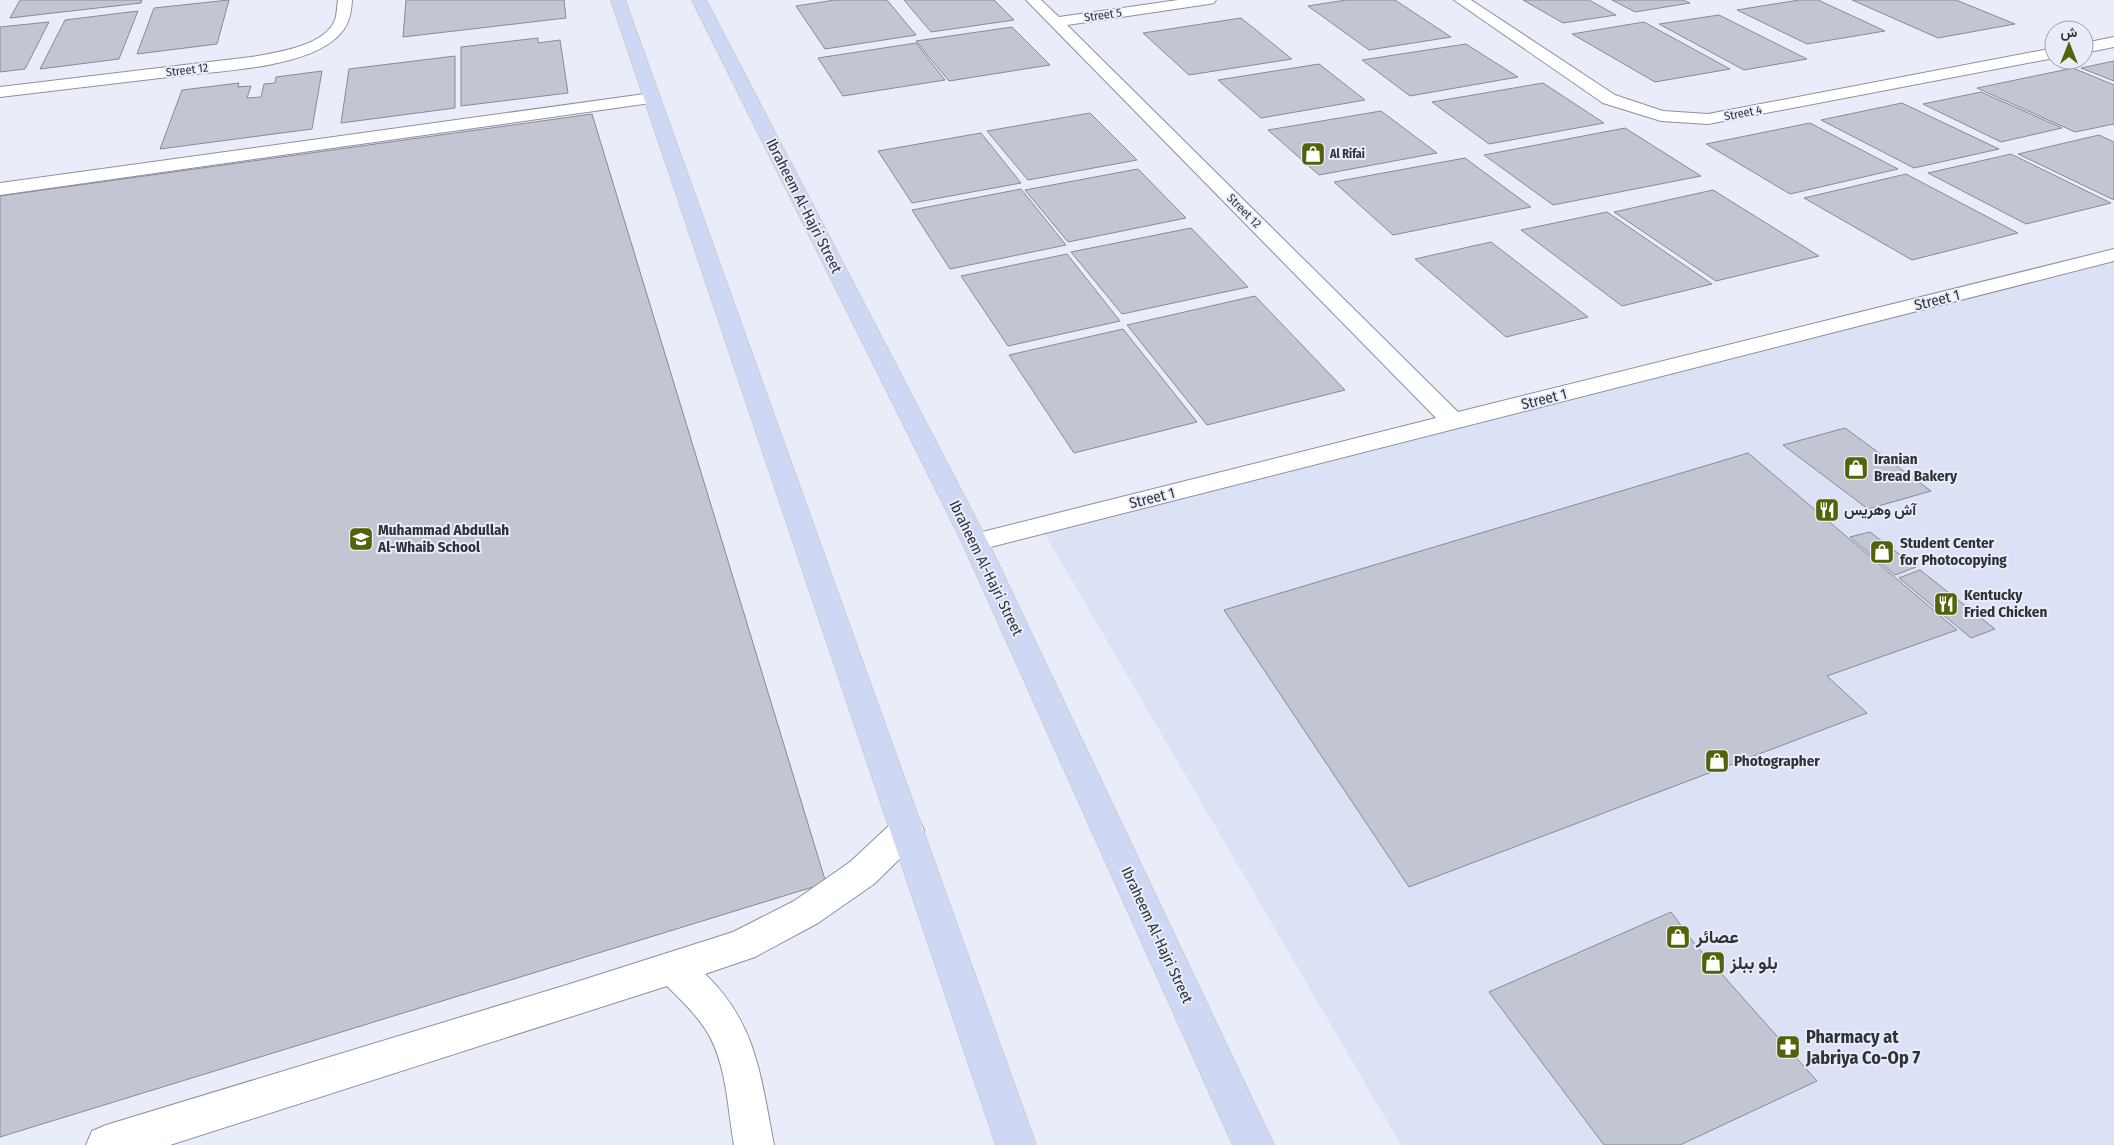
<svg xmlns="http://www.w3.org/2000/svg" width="2114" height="1145" viewBox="0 0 2114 1145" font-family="'Fira Sans Condensed',Vazirmatn,sans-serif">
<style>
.built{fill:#dce2f5}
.building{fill:#c2c6d2;stroke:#888b96}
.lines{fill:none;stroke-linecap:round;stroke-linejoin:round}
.minor-casing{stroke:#8d919c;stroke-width:2}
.major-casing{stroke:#cececf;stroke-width:2}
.minor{fill:#fff;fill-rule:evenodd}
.major{fill:#ced7f4;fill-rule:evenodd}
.labels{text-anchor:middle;stroke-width:4;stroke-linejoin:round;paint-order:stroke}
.far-street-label{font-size:12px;fill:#313237;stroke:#e9edf9}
.far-poi-label{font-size:12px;font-weight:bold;fill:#313237;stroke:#e9edf9;text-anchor:start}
.street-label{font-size:15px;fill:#313237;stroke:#e9edf9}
.poi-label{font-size:15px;font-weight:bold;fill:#313237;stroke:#e9edf9;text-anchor:start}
.near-poi-label{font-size:18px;font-weight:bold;fill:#313237;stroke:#e9edf9;text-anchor:start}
</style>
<rect width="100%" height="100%" fill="#e9edf9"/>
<!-- built -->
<polygon class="built" points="2114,255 2114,1145 1401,1145 1040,526"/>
<!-- building -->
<g class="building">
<polygon points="20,0 142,0 141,3 10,18"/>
<polygon points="229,0 217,44 137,54 154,8"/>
<polygon points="406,0 564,0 566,18 403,37"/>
<polygon points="835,0 887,0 916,35 825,49 796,6"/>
<polygon points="904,0 994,0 1014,20 931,32"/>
<polygon points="1346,0 1395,0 1451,37 1369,50 1308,6"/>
<polygon points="1523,0 1589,0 1616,15 1563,23"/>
<polygon points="1612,0 1683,0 1690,3 1635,12"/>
<polygon points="1799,0 1818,0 1885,31 1807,44 1737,10"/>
<polygon points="1852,0 1956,0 2015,24 1938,38"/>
<polygon points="138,11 119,59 40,69 65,20"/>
<polygon points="1719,15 1807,59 1744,70 1659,24"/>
<polygon points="1241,18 1292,59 1189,75 1143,33"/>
<polygon points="49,22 25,69 0,72 0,27"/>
<polygon points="1644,22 1730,69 1655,82 1572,34"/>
<polygon points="1012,27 1050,65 949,81 916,41"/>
<polygon points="538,38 538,43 560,40 568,93 461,106 461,47"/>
<polygon points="916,43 945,80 843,96 818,58"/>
<polygon points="1466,44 1518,77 1410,96 1362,60"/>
<polygon points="455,56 455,108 341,123 349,69"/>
<polygon points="2114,61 2114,81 2081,68"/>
<polygon points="1319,64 1365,100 1261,118 1218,80"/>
<polygon points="2073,68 2114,85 2114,124 2075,132 1977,88"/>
<polygon points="322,71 312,129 160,149 182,90 239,83 238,87 251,86 247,98 261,97 264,84 275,83 276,77"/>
<polygon points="1543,83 1604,123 1489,144 1432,102"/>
<polygon points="1981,92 2062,128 2001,142 1923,104"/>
<polygon points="1902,103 1999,149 1914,168 1821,120"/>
<polygon points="1381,111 1437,153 1319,175 1268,130"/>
<polygon points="1090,113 1137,160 1028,180 987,131"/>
<polygon points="592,114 826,883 0,1137 0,196"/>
<polygon points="1810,123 1898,169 1790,194 1706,144"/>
<polygon points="1625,128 1701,176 1553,205 1484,155"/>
<polygon points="981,133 1021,183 912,203 878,151"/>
<polygon points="2099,135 2114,142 2114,200 2018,154"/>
<polygon points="2011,154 2111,203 2026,224 1928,173"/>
<polygon points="1465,158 1531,207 1393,235 1334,182"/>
<polygon points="1138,169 1186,218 1068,242 1025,190"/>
<polygon points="1906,174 2018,233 1912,260 1804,198"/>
<polygon points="1021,189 1066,245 950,269 912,210"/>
<polygon points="1713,190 1819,256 1716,281 1614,212"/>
<polygon points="1607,212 1712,284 1622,306 1521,230"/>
<polygon points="1191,228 1248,287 1122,314 1071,252"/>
<polygon points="1491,242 1588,317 1506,337 1415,259"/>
<polygon points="1067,254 1120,321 1008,346 961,276"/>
<polygon points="1255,296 1345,390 1207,425 1127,325"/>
<polygon points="1123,329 1197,422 1074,453 1009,355"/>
<polygon points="1845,428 1931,491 1868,509 1783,445"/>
<polygon points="1748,453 1957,630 1827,676 1867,713 1409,887 1224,610"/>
<polygon points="1870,532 1916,567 1895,575 1850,537"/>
<polygon points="1920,570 1995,629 1971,638 1899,578"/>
<polygon points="1671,912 1694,943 1817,1081 1680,1145 1604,1145 1489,992"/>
</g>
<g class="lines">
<defs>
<g id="minor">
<path d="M338,0H352C351,18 347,31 331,42C296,68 220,71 177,76C118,83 59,90 0,97V87L251,57C275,53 325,46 335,20C337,14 337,6 338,0Z"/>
<polygon points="1026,0 1041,0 1059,17 1178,0 1216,0 1214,3 1209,4 1067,25 1458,412 2114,249 2114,261 975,551 966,548 962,542 966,536 1436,418"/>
<polygon points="1454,0 1471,0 1615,95 1663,111 1708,114 2054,48 2054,58 1708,124 1661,121 1603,103"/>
<polygon points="2114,37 2114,47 2084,53 2084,43"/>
<polygon points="652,93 658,94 660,98 658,102 0,195 0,183"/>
<path d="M907,816L919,820L924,830L919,840L874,884L818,923L755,957L705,974C757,1023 761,1079 774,1145H734C728,1111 727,1071 711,1039C701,1019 683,1002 667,986L170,1145H86L92,1131L106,1125L573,983L733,932L794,901L850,862L895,820Z"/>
</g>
<g id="major">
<polygon points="611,0 625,0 1036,1145 996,1145"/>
<polygon points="692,0 706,0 988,542 1274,1145 1233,1145 962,542"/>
</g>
</defs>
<!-- minor casing -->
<use href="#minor" class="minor-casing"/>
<!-- major casing -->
<use href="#major" class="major-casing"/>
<!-- minor -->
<use href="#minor" class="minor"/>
<!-- major -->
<use href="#major" class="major"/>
</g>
<!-- icons -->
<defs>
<symbol id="shop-square" viewBox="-11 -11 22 22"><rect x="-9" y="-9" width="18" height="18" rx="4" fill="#526309" stroke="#e9edf9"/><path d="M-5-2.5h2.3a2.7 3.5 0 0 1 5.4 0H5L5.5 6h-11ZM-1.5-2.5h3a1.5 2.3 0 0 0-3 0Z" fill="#fff"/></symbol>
<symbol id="restaurant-square" viewBox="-11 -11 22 22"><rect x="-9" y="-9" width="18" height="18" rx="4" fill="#526309" stroke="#e9edf9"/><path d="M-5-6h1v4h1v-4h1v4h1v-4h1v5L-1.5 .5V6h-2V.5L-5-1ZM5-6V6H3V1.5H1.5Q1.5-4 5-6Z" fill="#fff"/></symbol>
<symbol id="school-square" viewBox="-11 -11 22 22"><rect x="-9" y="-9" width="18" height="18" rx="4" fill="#526309" stroke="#e9edf9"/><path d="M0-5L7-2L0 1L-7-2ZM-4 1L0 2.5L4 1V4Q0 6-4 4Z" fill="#fff"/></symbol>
<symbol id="pharmacy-square" viewBox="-11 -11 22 22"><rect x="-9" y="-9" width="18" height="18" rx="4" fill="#526309" stroke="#e9edf9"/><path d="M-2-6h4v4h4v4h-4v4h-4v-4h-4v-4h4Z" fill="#fff"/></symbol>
</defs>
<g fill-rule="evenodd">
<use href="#shop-square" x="1299" y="140" width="28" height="28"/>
<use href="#shop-square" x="1842" y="454" width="28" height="28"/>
<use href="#restaurant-square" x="1813" y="496" width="28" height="28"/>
<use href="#school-square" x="347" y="525" width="28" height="28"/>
<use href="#shop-square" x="1868" y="538" width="28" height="28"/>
<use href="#restaurant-square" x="1932" y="590" width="28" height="28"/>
<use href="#shop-square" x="1703" y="747" width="28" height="28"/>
<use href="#shop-square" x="1664" y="923" width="28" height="28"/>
<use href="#shop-square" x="1699" y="949" width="28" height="28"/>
<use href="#pharmacy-square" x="1774" y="1033" width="28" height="28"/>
</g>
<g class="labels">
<!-- far-street labels -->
<g class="far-street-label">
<text transform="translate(1103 15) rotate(-8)" y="4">Street 5</text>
<text transform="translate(187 70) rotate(-7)" y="4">Street 12</text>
<text transform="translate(1743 113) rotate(-11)" y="4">Street 4</text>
<text transform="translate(1244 211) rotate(45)" y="4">Street 12</text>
</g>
<!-- far-poi labels -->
<g class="far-poi-label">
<text x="1330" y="158">Al Rifai</text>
</g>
<!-- street labels -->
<g class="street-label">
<text transform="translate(804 206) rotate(63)" y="5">Ibraheem Al-Hajri Street</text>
<text transform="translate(1937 300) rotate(-14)" y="5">Street 1</text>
<text transform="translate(1544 399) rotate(-14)" y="5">Street 1</text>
<text transform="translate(1152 498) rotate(-14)" y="5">Street 1</text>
<text transform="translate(986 568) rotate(64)" y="5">Ibraheem Al-Hajri Street</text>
<text transform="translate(1157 935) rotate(65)" y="5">Ibraheem Al-Hajri Street</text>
</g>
<!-- poi labels -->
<g class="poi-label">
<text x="1874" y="464">Iranian<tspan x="1874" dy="17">Bread Bakery</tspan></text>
<text x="1844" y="515">آش وهريس</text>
<text x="378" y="535">Muhammad Abdullah<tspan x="378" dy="17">Al-Whaib School</tspan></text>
<text x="1900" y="548">Student Center<tspan x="1900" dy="17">for Photocopying</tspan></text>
<text x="1964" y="600">Kentucky<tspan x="1964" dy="17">Fried Chicken</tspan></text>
<text x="1734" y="766">Photographer</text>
</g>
<!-- near-poi labels -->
<g class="near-poi-label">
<text x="1696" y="943">عصائر</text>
<text x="1730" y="969">بلو ببلز</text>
<text x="1806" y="1043">Pharmacy at<tspan x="1806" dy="21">Jabriya Co-Op 7</tspan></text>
</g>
</g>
<!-- north arrow -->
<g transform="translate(2069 45)"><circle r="24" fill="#e9edf9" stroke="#9fa2ab"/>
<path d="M0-4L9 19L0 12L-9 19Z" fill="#526309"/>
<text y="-8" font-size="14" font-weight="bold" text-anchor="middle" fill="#313237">ش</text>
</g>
</svg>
